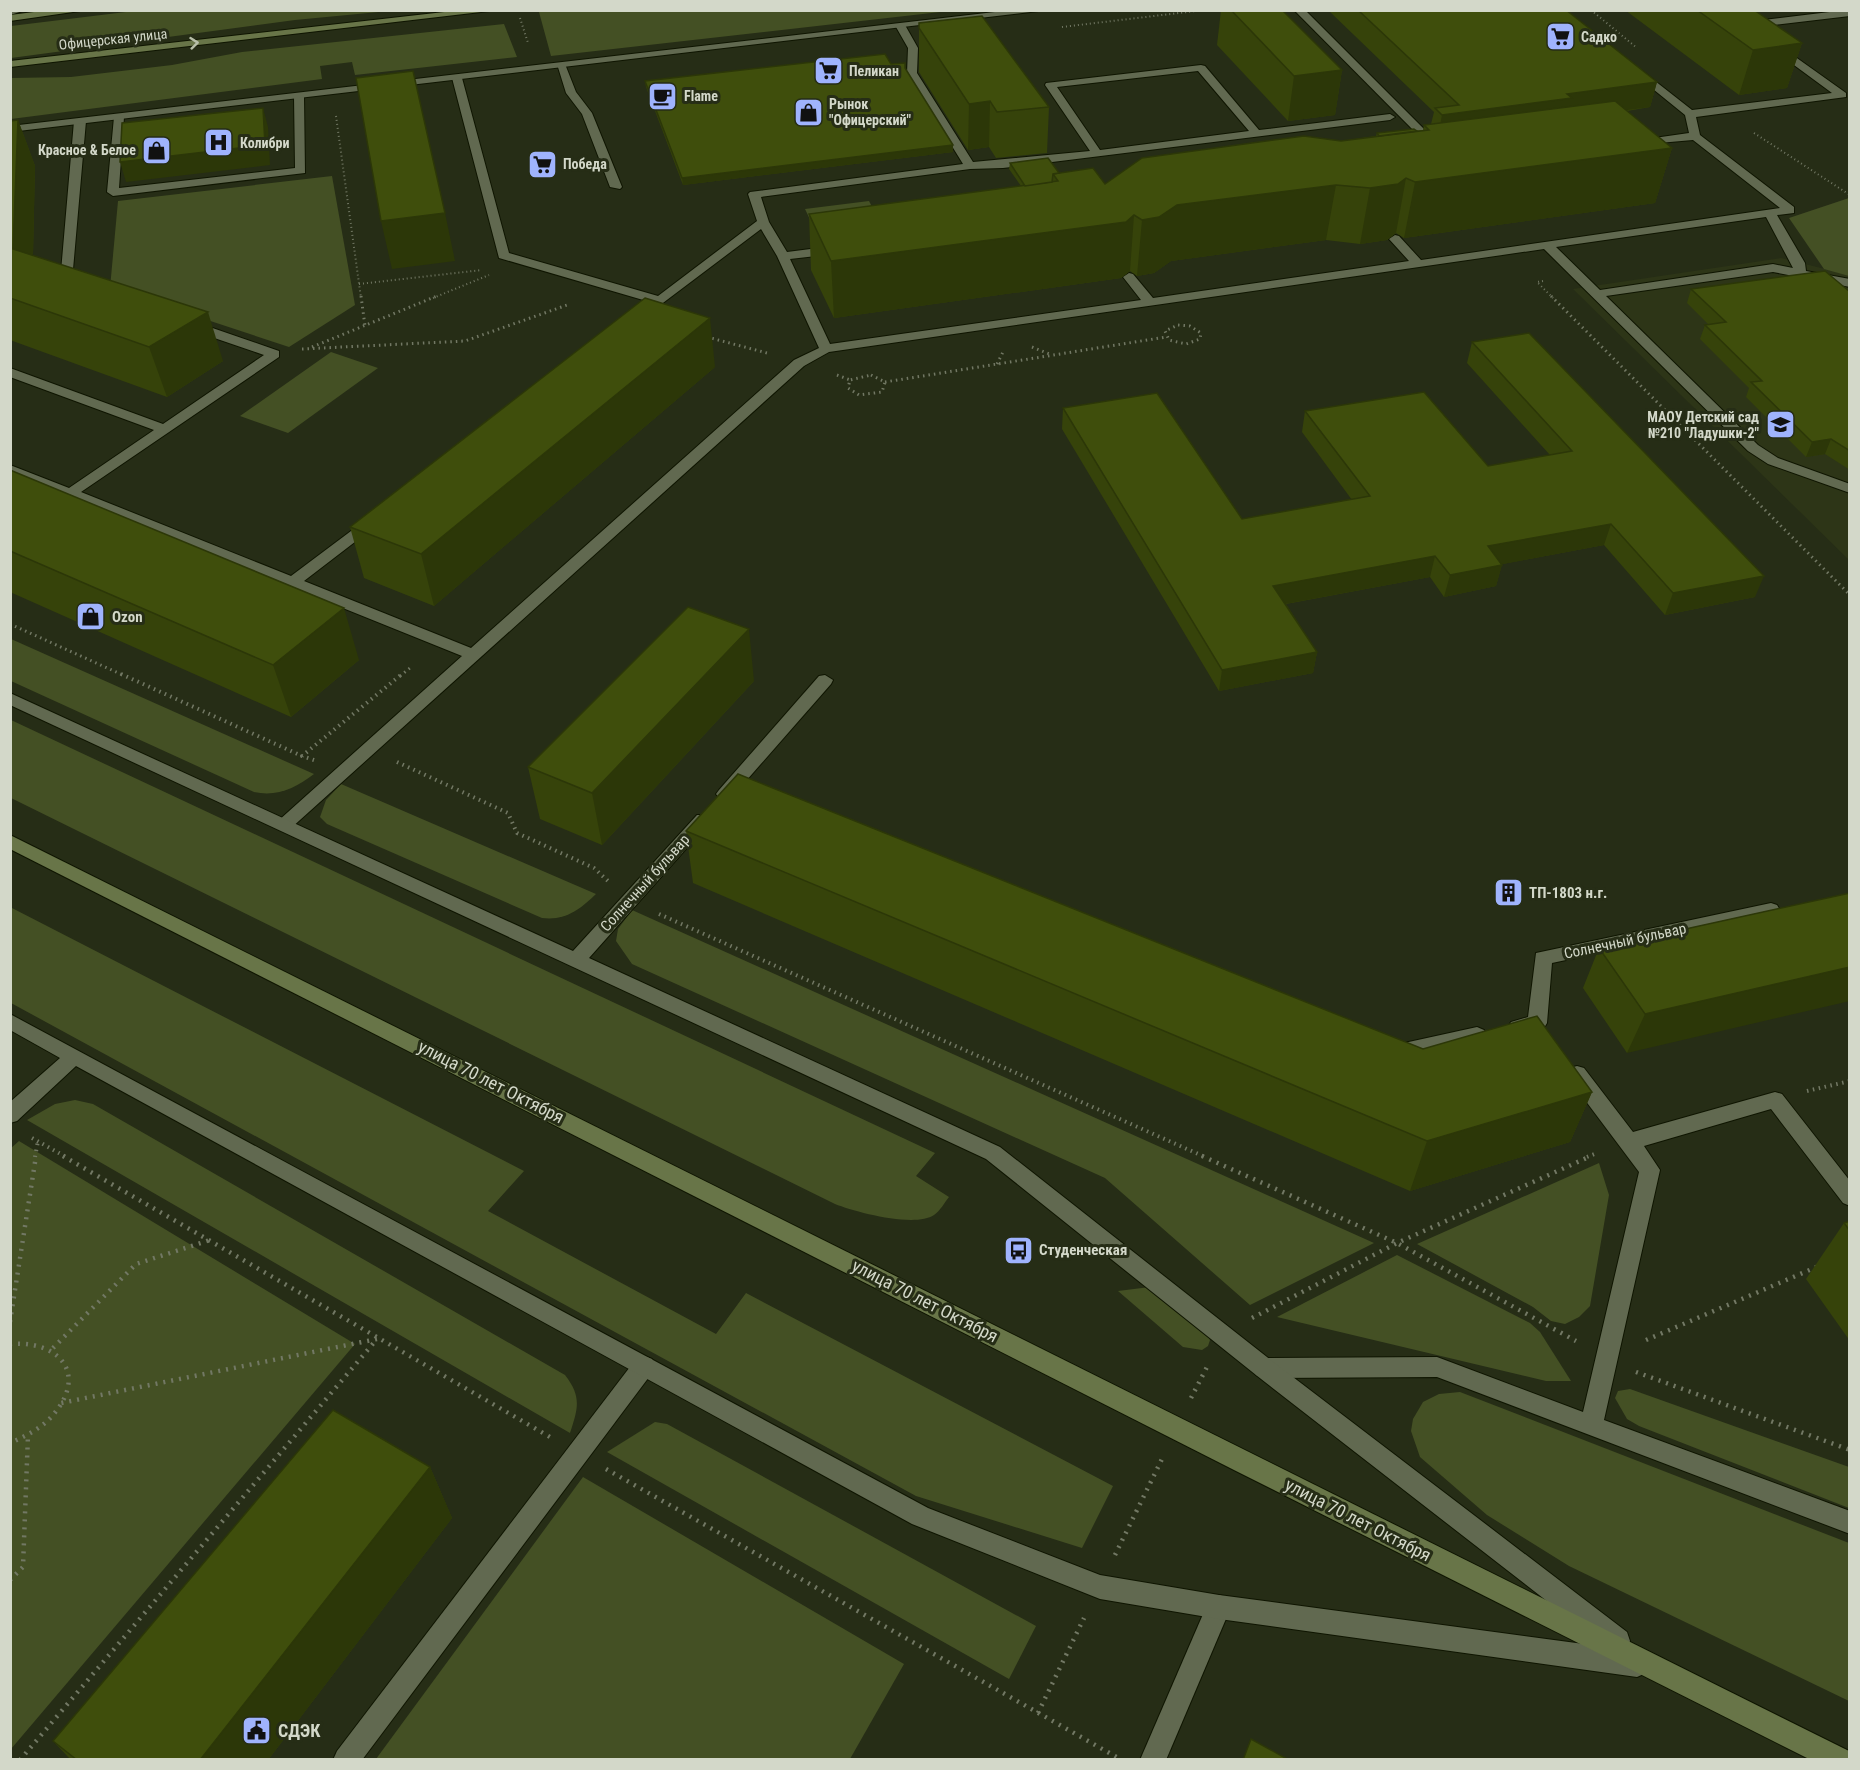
<svg xmlns="http://www.w3.org/2000/svg" width="1860" height="1770" viewBox="0 0 1860 1770" font-family="'Roboto Condensed',sans-serif">
<style>
.built{fill:#2d3517}
.green{fill:#445024}
.lines{fill:none;stroke-linecap:round;stroke-linejoin:round}
.lane-casing{stroke:#0f1501;stroke-width:2}
.street-casing{stroke:#0f1501;stroke-width:2}
.secondary-casing{stroke:#0f1501;stroke-width:2}
.path-far3{stroke:#727864;stroke-width:2;stroke-dasharray:1 3;stroke-linecap:butt}
.path-far2{stroke:#727864;stroke-width:3;stroke-dasharray:1.5 4;stroke-linecap:butt}
.path-far1{stroke:#727864;stroke-width:4;stroke-dasharray:1.5 4.5;stroke-linecap:butt}
.path{stroke:#727864;stroke-width:4.5;stroke-dasharray:2 6;stroke-linecap:butt}
.lane{fill:#616950;fill-rule:evenodd}
.street{fill:#616950;fill-rule:evenodd}
.secondary{fill:#687548;fill-rule:evenodd}
.wall{fill:#36430a}
.shaded-wall{fill:#2c3708}
.building{fill:#3f4e0c;stroke:#2c3708;stroke-width:1.5}
.oneway{stroke:#b8bfa9}
.labels{text-anchor:middle;stroke-width:6;stroke-linejoin:round;paint-order:stroke}
.far-poi-label{font-size:14px;font-weight:bold;fill:#d3d8c9;stroke:#262d16;text-anchor:start}
.far-street-label{font-size:14px;fill:#d3d8c9;stroke:#262d16}
.poi-label{font-size:15px;font-weight:bold;fill:#d3d8c9;stroke:#262d16;text-anchor:start}
.street-label{font-size:15px;fill:#d3d8c9;stroke:#262d16}
.near-street-label{font-size:18px;fill:#d3d8c9;stroke:#262d16}
.near-poi-label{font-size:18px;font-weight:bold;fill:#d3d8c9;stroke:#262d16;text-anchor:start}
</style>
<rect width="100%" height="100%" fill="#262d16"/>
<!-- built -->
<polygon class="built" points="1781,258 1849,275 1849,560 1573,289"/>
<!-- green -->
<g class="green">
<polygon points="554,10 949,10 949,11 551,56 539,12"/>
<polygon points="134,11 134,10 389,11 295,20 11,58 11,26"/>
<polygon points="504,24 517,57 355,75 352,62 320,66 322,79 11,119 11,78 71,77 172,65 242,52"/>
<polygon points="332,176 355,305 289,347 110,288 118,201"/>
<polygon points="1849,198 1850,198 1849,276 1824,269 1789,218"/>
<polygon points="869,201 880,222 815,230 805,209"/>
<polygon points="331,352 378,368 288,433 240,416"/>
<path d="M11,639L314,774C296,788 277,797 254,792L11,681Z"/>
<path d="M11,720L935,1153L916,1176L949,1197C945,1202 940,1211 934,1215C915,1228 855,1212 835,1204L11,798Z"/>
<path d="M341,784L596,894C580,909 566,921 542,918L327,824L320,817L326,800Z"/>
<polygon points="10,907 524,1171 488,1211 716,1334 746,1293 1113,1486 1082,1548 916,1496 11,1003"/>
<polygon points="632,910 1374,1243 1250,1305 1105,1178 632,964 616,941 618,929"/>
<path d="M75,1100L93,1104L565,1375C582,1397 578,1408 570,1433L27,1120L55,1104Z"/>
<polygon points="19,1141 355,1344 11,1749 10,1149"/>
<polygon points="1599,1163 1609,1195 1590,1306 1579,1317 1565,1324 1551,1321 1533,1307 1417,1244"/>
<polygon points="1397,1255 1530,1323 1540,1332 1571,1381 1546,1381 1277,1317"/>
<polygon points="1150,1287 1207,1334 1210,1340 1208,1346 1202,1350 1183,1347 1118,1291"/>
<polygon points="1630,1389 1849,1467 1849,1508 1639,1426 1627,1419 1615,1398 1618,1391"/>
<polygon points="1460,1392 1849,1543 1849,1701 1569,1566 1487,1515 1420,1457 1411,1431 1413,1419 1423,1402 1439,1394"/>
<polygon points="655,1422 667,1424 1036,1626 1009,1679 607,1452"/>
<polygon points="583,1477 904,1664 850,1759 376,1759"/>
</g>
<g class="lines">
<defs>
<g id="lane">
<polygon points="10,10 26,10 10,15"/>
<polygon points="1294,10 1305,10 1439,144 1439,148 1431,148"/>
<polygon points="1846,10 1850,10 1850,16 1747,28 1742,25 1747,22"/>
<path d="M897,25H905L918,48L917,73L973,162L1090,151L1045,85L1046,83L1201,65L1205,66L1259,130L1390,114L1395,117L1390,120L1003,168L970,169L761,197L769,222L787,252L834,246L840,250L834,254L790,259L830,344L1141,300L1123,277L1129,273L1133,274L1153,298L1409,261L1389,239L1395,235L1399,236L1421,260L1780,208L1693,140L1636,145L1634,143L1640,140L1689,133L1685,115L1632,72L1641,70L1692,110L1832,93L1771,48L1780,46L1846,93V97L1696,117L1700,135L1794,207V213L1777,215L1805,263L1806,271L1850,279V287L1773,272L1606,296L1758,445L1778,458L1850,484V493L1768,464L1748,451L1544,249L829,352L804,366L290,829H278L275,825L278,821L462,656L10,474V465L69,488L154,430L10,377V368L163,424L264,355L188,329V323H198L279,351V357L81,492L291,576L367,519H377L379,522L377,525L304,581L471,648L794,360L819,348L777,256L761,229L639,321L633,317L650,302L499,258L452,78L457,75L462,78L509,253L658,296L757,221L748,194L750,192L963,164L907,73L908,48L896,27ZM1198,71L1249,131L1100,150L1057,87ZM1766,217L1793,268L1773,264L1600,290L1556,247Z"/>
<polygon points="557,64 565,64 576,92 592,113 622,187 620,189 610,187 582,114 566,93"/>
<polygon points="299,93 304,96 305,173 113,196 107,192 114,117 119,114 124,117 119,188 295,168 294,96"/>
<polygon points="80,118 86,121 72,281 79,285 73,289 60,283 74,121"/>
<polygon points="825,675 833,680 831,684 731,798 719,798 716,794 719,790 819,676"/>
<polygon points="1577,1066 1584,1068 1633,1132 1775,1092 1782,1094 1850,1181 1850,1206 1843,1203 1771,1109 1644,1146 1660,1170 1604,1420 1850,1511 1850,1534 1437,1377 1264,1378 1256,1375 1253,1368 1256,1361 1264,1358 1437,1357 1583,1412 1639,1172 1570,1080 1567,1074 1570,1068"/>
<polygon points="644,1356 652,1359 655,1366 652,1373 362,1760 333,1760 337,1751 636,1359"/>
<polygon points="1219,1595 1228,1598 1231,1607 1166,1760 1140,1760 1210,1598"/>
</g>
<g id="street">
<polygon points="1012,10 1047,10 10,132 10,126"/>
<polygon points="10,693 573,951 697,815 709,815 712,819 709,823 589,958 1000,1147 1272,1361 1627,1632 1630,1641 1626,1650 1646,1655 1650,1664 1646,1673 1637,1677 1219,1619 1100,1599 912,1524 76,1066 17,1121 10,1123 10,1102 60,1058 10,1030 10,1014 928,1508 1100,1575 1219,1595 1606,1647 1256,1375 986,1159 10,705"/>
<polygon points="1771,903 1777,905 1780,910 1777,915 1552,963 1547,1023 1544,1028 1518,1035 1511,1032 1508,1027 1511,1022 1528,1017 1536,953"/>
<polygon points="1477,1027 1484,1030 1487,1035 1484,1040 1395,1061 1388,1058 1385,1053 1388,1048 1395,1045"/>
</g>
<g id="secondary">
<polygon points="50,10 87,10 10,21 10,15"/>
<polygon points="462,10 498,10 10,67 10,61"/>
<polygon points="10,835 1849,1751 1850,1760 1811,1760 1236,1471 10,849"/>
</g>
</defs>
<!-- lane casing -->
<use href="#lane" class="lane-casing"/>
<!-- street casing -->
<use href="#street" class="street-casing"/>
<!-- secondary casing -->
<use href="#secondary" class="secondary-casing"/>
<!-- path-far3 -->
<g class="path-far3">
<polyline points="1591,10 1637,48"/>
<polyline points="520,18 528,43"/>
<polyline points="1062,27 1204,10"/>
<polyline points="336,116 361,298"/>
<polyline points="1754,133 1850,195"/>
<polyline points="1543,281 1537,282 1553,298"/>
<polyline points="359,284 482,270"/>
<polyline points="433,298 489,275"/>
</g>
<!-- path-far2 -->
<g class="path-far2">
<polyline points="361,296 365,326"/>
<polyline points="1551,296 1850,595"/>
<polygon points="1178,325 1190,326 1201,333 1200,339 1186,344 1169,340 1165,331"/>
<polyline points="707,337 767,353"/>
<polyline points="312,347 437,296"/>
<polyline points="1032,347 1052,355"/>
<polyline points="302,349 465,341 570,304"/>
<polyline points="997,364 1003,352"/>
<polyline points="837,375 850,380"/>
<polygon points="871,375 885,382 882,392 859,395 848,388 850,380"/>
<polyline points="885,382 1166,337"/>
<polyline points="10,624 125,676"/>
<polyline points="400,676 410,668"/>
</g>
<!-- path-far1 -->
<g class="path-far1">
<polyline points="121,674 302,756"/>
<polyline points="314,760 302,756 402,674"/>
<polyline points="397,762 508,813 517,833 594,868 608,881"/>
<polyline points="659,914 1205,1157"/>
<polyline points="1807,1091 1850,1081"/>
<polyline points="32,1138 66,1157"/>
<polyline points="35,1157 38,1141"/>
<polyline points="1587,1157 1597,1153"/>
</g>
<!-- path -->
<g class="path">
<polyline points="63,1156 550,1437"/>
<polyline points="1202,1156 1397,1243 1576,1341"/>
<polyline points="1252,1318 1397,1243 1591,1156"/>
<polyline points="10,1322 36,1156"/>
<polyline points="1646,1340 1819,1266"/>
<path d="M10,1344C58,1340 89,1373 53,1415C42,1428 26,1436 10,1443"/>
<polyline points="53,1348 136,1264 210,1240"/>
<polyline points="1636,1372 1850,1450"/>
<polyline points="1191,1398 1208,1365"/>
<polyline points="606,1469 1120,1759"/>
<polyline points="1115,1555 1162,1459"/>
<polyline points="10,1580 23,1567 28,1435"/>
<polyline points="1038,1713 1084,1618"/>
<polyline points="20,1760 377,1339 61,1403"/>
</g>
<!-- lane -->
<use href="#lane" class="lane"/>
<!-- street -->
<use href="#street" class="street"/>
<!-- secondary -->
<use href="#secondary" class="secondary"/>
</g>
<!-- wall -->
<g class="wall">
<polygon points="1221,10 1282,10 1342,70 1335,115 1288,121 1217,45"/>
<polygon points="1328,10 1566,10 1657,82 1650,107 1627,111 1672,148 1655,203 1404,238 1396,233 1387,240 1360,244 1326,240 1171,261 1154,273 1137,276 1130,271 1121,278 834,318 811,270 809,214 1021,186 1009,169 1010,163 1059,173 1105,184 1341,141 1376,136 1377,133 1423,130 1424,125 1431,124 1434,112"/>
<polygon points="1625,10 1754,10 1802,43 1787,88 1739,95"/>
<polygon points="919,23 1049,107 1047,153 996,158 989,147 968,150 919,72"/>
<polygon points="891,64 953,152 683,185 646,87 645,81"/>
<polygon points="18,120 35,166 33,255 223,361 167,397 10,340 10,121"/>
<polygon points="1691,289 1850,292 1850,470 1825,454 1806,457 1746,397 1749,388 1700,339 1705,325 1709,325 1687,303"/>
<polygon points="1472,342 1755,597 1665,615 1604,545 1502,564 1496,586 1444,597 1430,577 1286,604 1317,652 1313,673 1219,691 1062,429 1063,408 1242,519 1352,500 1302,432 1305,411 1488,466 1550,455 1467,363"/>
<polygon points="715,367 434,606 364,578 350,527"/>
<polygon points="10,470 359,660 291,717 10,592"/>
<polygon points="754,681 602,845 540,819 528,767"/>
<polygon points="686,831 1423,1049 1592,1092 1570,1142 1410,1191 693,883"/>
<polygon points="1850,893 1627,1053 1583,988 1599,948"/>
<polygon points="1850,1221 1850,1341 1806,1279 1844,1223"/>
<polygon points="430,1467 452,1518 268,1760 71,1760 53,1741"/>
</g>
<!-- shaded-wall -->
<g class="shaded-wall">
<polygon points="1802,43 1787,88 1739,95 1753,50"/>
<polygon points="1342,70 1335,115 1288,121 1294,76"/>
<polygon points="1657,82 1650,107 1567,118 1437,141 1442,115 1567,94"/>
<polygon points="990,101 989,147 968,150 969,104"/>
<polygon points="263,108 268,127 270,165 126,182 120,162"/>
<polygon points="18,120 35,166 32,297 13,249"/>
<polygon points="953,145 953,152 683,185 682,178"/>
<polygon points="1672,148 1655,203 1404,238 1415,182"/>
<polygon points="1406,178 1396,233 1387,240 1360,244 1370,188"/>
<polygon points="1336,185 1326,240 1171,261 1154,273 1137,276 1142,220 1177,205"/>
<polygon points="445,213 455,261 392,269 381,221"/>
<polygon points="1134,215 1130,271 1121,278 834,318 831,261"/>
<polygon points="208,312 223,361 167,397 149,347"/>
<polygon points="710,318 715,367 434,606 421,554"/>
<polygon points="1831,439 1825,454 1806,457 1812,442"/>
<polygon points="1611,524 1604,545 1482,568 1488,546"/>
<polygon points="1435,556 1430,577 1269,607 1273,586"/>
<polygon points="1502,565 1496,586 1444,597 1450,575"/>
<polygon points="1764,576 1755,597 1665,615 1673,593"/>
<polygon points="344,608 359,660 291,717 273,665"/>
<polygon points="749,629 754,681 602,845 592,793"/>
<polygon points="1317,652 1313,673 1219,691 1222,670"/>
<polygon points="1850,967 1850,1001 1627,1053 1645,1014"/>
<polygon points="1592,1092 1570,1142 1410,1191 1427,1141"/>
<polygon points="430,1467 452,1518 268,1760 200,1760"/>
</g>
<!-- building -->
<g class="building">
<polygon points="1231,10 1282,10 1342,70 1294,76"/>
<polygon points="1358,10 1566,10 1657,82 1567,94 1572,98 1442,115 1435,108 1459,105"/>
<polygon points="1697,10 1754,10 1802,43 1753,50"/>
<polygon points="982,16 1049,107 997,112 990,101 969,104 919,28 919,23"/>
<polygon points="885,54 891,64 905,63 905,68 953,145 682,178 645,81"/>
<polygon points="413,71 445,213 381,221 356,78"/>
<polygon points="1615,101 1672,148 1415,182 1406,178 1398,184 1370,188 1336,185 1177,205 1159,217 1142,220 1134,215 1126,222 831,261 809,214 1058,181 1053,174 1093,168 1105,184 1142,158 1304,136 1341,141 1429,130 1424,125"/>
<polygon points="263,108 265,145 120,162 122,123"/>
<polygon points="18,120 13,249 208,312 149,347 10,298 10,121"/>
<polygon points="1414,129 1417,131 1379,136 1377,133"/>
<polygon points="1048,158 1059,173 1053,174 1052,182 1025,186 1010,163"/>
<polygon points="1825,271 1850,292 1850,451 1831,439 1812,442 1751,382 1762,381 1705,325 1726,322 1691,289"/>
<polygon points="645,298 710,318 421,554 350,527"/>
<polygon points="1529,333 1764,576 1673,593 1611,524 1488,546 1502,565 1450,575 1435,556 1273,586 1317,652 1222,670 1063,408 1157,393 1242,519 1370,496 1305,411 1424,392 1488,466 1572,451 1472,342"/>
<polygon points="10,470 344,608 273,665 10,551"/>
<polygon points="688,607 749,629 592,793 528,767"/>
<polygon points="738,774 1423,1049 1537,1016 1592,1092 1427,1141 686,831"/>
<polygon points="1850,893 1850,967 1645,1014 1599,948"/>
<polygon points="1850,1221 1850,1231 1844,1223"/>
<polygon points="333,1410 430,1467 200,1760 77,1760 53,1741"/>
<polygon points="1251,1739 1289,1760 1243,1760"/>
</g>
<!-- one-way arrows -->
<defs><path id="oneway-chevron" d="M-2-3.5L2.5 0L-2 3.5" fill="none" stroke-width="1.6" stroke-linecap="round" stroke-linejoin="round" transform="scale(1.5)"/></defs>
<use class="oneway" href="#oneway-chevron" transform="translate(194 43) rotate(-6)"/>
<!-- icons -->
<defs>
<symbol id="supermarket-square" viewBox="-11 -11 22 22"><rect x="-9" y="-9" width="18" height="18" rx="4" fill="#9fb3fd" stroke="#262d16"/><path d="M-6-5.5h2.5l.6 2H6L4.5 2H-2.5L-4.4-4H-6ZM-1.5 3.2a1.3 1.3 0 1 0 .1 0ZM3 3.2a1.3 1.3 0 1 0 .1 0Z" fill="#111"/></symbol>
<symbol id="cafe-square" viewBox="-11 -11 22 22"><rect x="-9" y="-9" width="18" height="18" rx="4" fill="#9fb3fd" stroke="#262d16"/><path d="M-5.5-4.5H6V0H3Q3 3.5 0 3.5H-2.5Q-5.5 3.5-5.5 0ZM3-3.2v2h1.7v-2ZM-6 4.5H4V6H-6Z" fill="#111"/></symbol>
<symbol id="shop-square" viewBox="-11 -11 22 22"><rect x="-9" y="-9" width="18" height="18" rx="4" fill="#9fb3fd" stroke="#262d16"/><path d="M-5-2.5h2.3a2.7 3.5 0 0 1 5.4 0H5L5.5 6h-11ZM-1.5-2.5h3a1.5 2.3 0 0 0-3 0Z" fill="#111"/></symbol>
<symbol id="hospital-square" viewBox="-11 -11 22 22"><rect x="-9" y="-9" width="18" height="18" rx="4" fill="#9fb3fd" stroke="#262d16"/><path d="M-5-5h3v3.5h4V-5h3V5h-3V1.5h-4V5h-3Z" fill="#111"/></symbol>
<symbol id="school-square" viewBox="-11 -11 22 22"><rect x="-9" y="-9" width="18" height="18" rx="4" fill="#9fb3fd" stroke="#262d16"/><path d="M0-5L7-2L0 1L-7-2ZM-4 1L0 2.5L4 1V4Q0 6-4 4Z" fill="#111"/></symbol>
<symbol id="building-square" viewBox="-11 -11 22 22"><rect x="-9" y="-9" width="18" height="18" rx="4" fill="#9fb3fd" stroke="#262d16"/><path d="M-4-6H4V6H1V3H-1V6H-4ZM-2.5-4.3h1.7v1.8h-1.7ZM.8-4.3h1.7v1.8H.8ZM-2.5-1h1.7V.8h-1.7ZM.8-1h1.7V.8H.8Z" fill="#111"/></symbol>
<symbol id="bus-square" viewBox="-11 -11 22 22"><rect x="-9" y="-9" width="18" height="18" rx="4" fill="#9fb3fd" stroke="#262d16"/><path d="M-5-6H5V4H4V6H2V4H-2V6H-4V4H-5ZM-3.5-4V0h7V-4ZM-3.5 1.2v1.5H-2V1.2ZM2 1.2v1.5H3.5V1.2Z" fill="#111"/></symbol>
<symbol id="civic-square" viewBox="-11 -11 22 22"><rect x="-9" y="-9" width="18" height="18" rx="4" fill="#9fb3fd" stroke="#262d16"/><path d="M-.6-6.5H3V-4.5H.6V-3L4-1V1h2V6H-6V1h2V-1L-.6-3ZM-1.2 2.5V6h2.4V2.5Z" fill="#111"/></symbol>
</defs>
<g fill-rule="evenodd">
<use href="#supermarket-square" x="1544" y="20" width="33" height="33"/>
<use href="#supermarket-square" x="812" y="54" width="33" height="33"/>
<use href="#cafe-square" x="646" y="80" width="33" height="33"/>
<use href="#shop-square" x="792" y="96" width="33" height="33"/>
<use href="#hospital-square" x="202" y="126" width="33" height="33"/>
<use href="#shop-square" x="140" y="134" width="33" height="33"/>
<use href="#supermarket-square" x="526" y="148" width="33" height="33"/>
<use href="#school-square" x="1764" y="408" width="33" height="33"/>
<use href="#shop-square" x="74" y="600" width="33" height="33"/>
<use href="#building-square" x="1492" y="876" width="33" height="33"/>
<use href="#bus-square" x="1002" y="1234" width="33" height="33"/>
<use href="#civic-square" x="240" y="1714" width="33" height="33"/>
</g>
<g class="labels">
<!-- far-poi labels -->
<g class="far-poi-label">
<text x="1581" y="42">Садко</text>
<text x="849" y="76">Пеликан</text>
<text x="684" y="101">Flame</text>
<text x="829" y="109">Рынок<tspan x="829" dy="16">"Офицерский"</tspan></text>
<text x="240" y="148">Колибри</text>
<text x="136" y="155" text-anchor="end">Красное &amp; Белое</text>
<text x="563" y="169">Победа</text>
<text x="1759" y="422" text-anchor="end">МАОУ Детский сад<tspan x="1759" dy="16">№210 "Ладушки-2"</tspan></text>
</g>
<!-- far-street labels -->
<g class="far-street-label">
<text transform="translate(113 39) rotate(-6)" y="5">Офицерская улица</text>
</g>
<!-- poi labels -->
<g class="poi-label">
<text x="112" y="622">Ozon</text>
<text x="1529" y="898">ТП-1803 н.г.</text>
<text x="1039" y="1255">Студенческая</text>
</g>
<!-- street labels -->
<g class="street-label">
<text transform="translate(645 883) rotate(-48)" y="5">Солнечный бульвар</text>
<text transform="translate(1625 941) rotate(-12)" y="5">Солнечный бульвар</text>
</g>
<!-- near-street labels -->
<g class="near-street-label">
<text transform="translate(491 1082) rotate(27)" y="6">улица 70 лет Октября</text>
<text transform="translate(925 1301) rotate(27)" y="6">улица 70 лет Октября</text>
<text transform="translate(1358 1520) rotate(27)" y="6">улица 70 лет Октября</text>
</g>
<!-- near-poi labels -->
<g class="near-poi-label">
<text x="278" y="1737">СДЭК</text>
</g>
</g>
<!-- border -->
<rect width="1860" height="1770" fill="none" stroke="#d3d8c9" stroke-width="24"/>
</svg>
